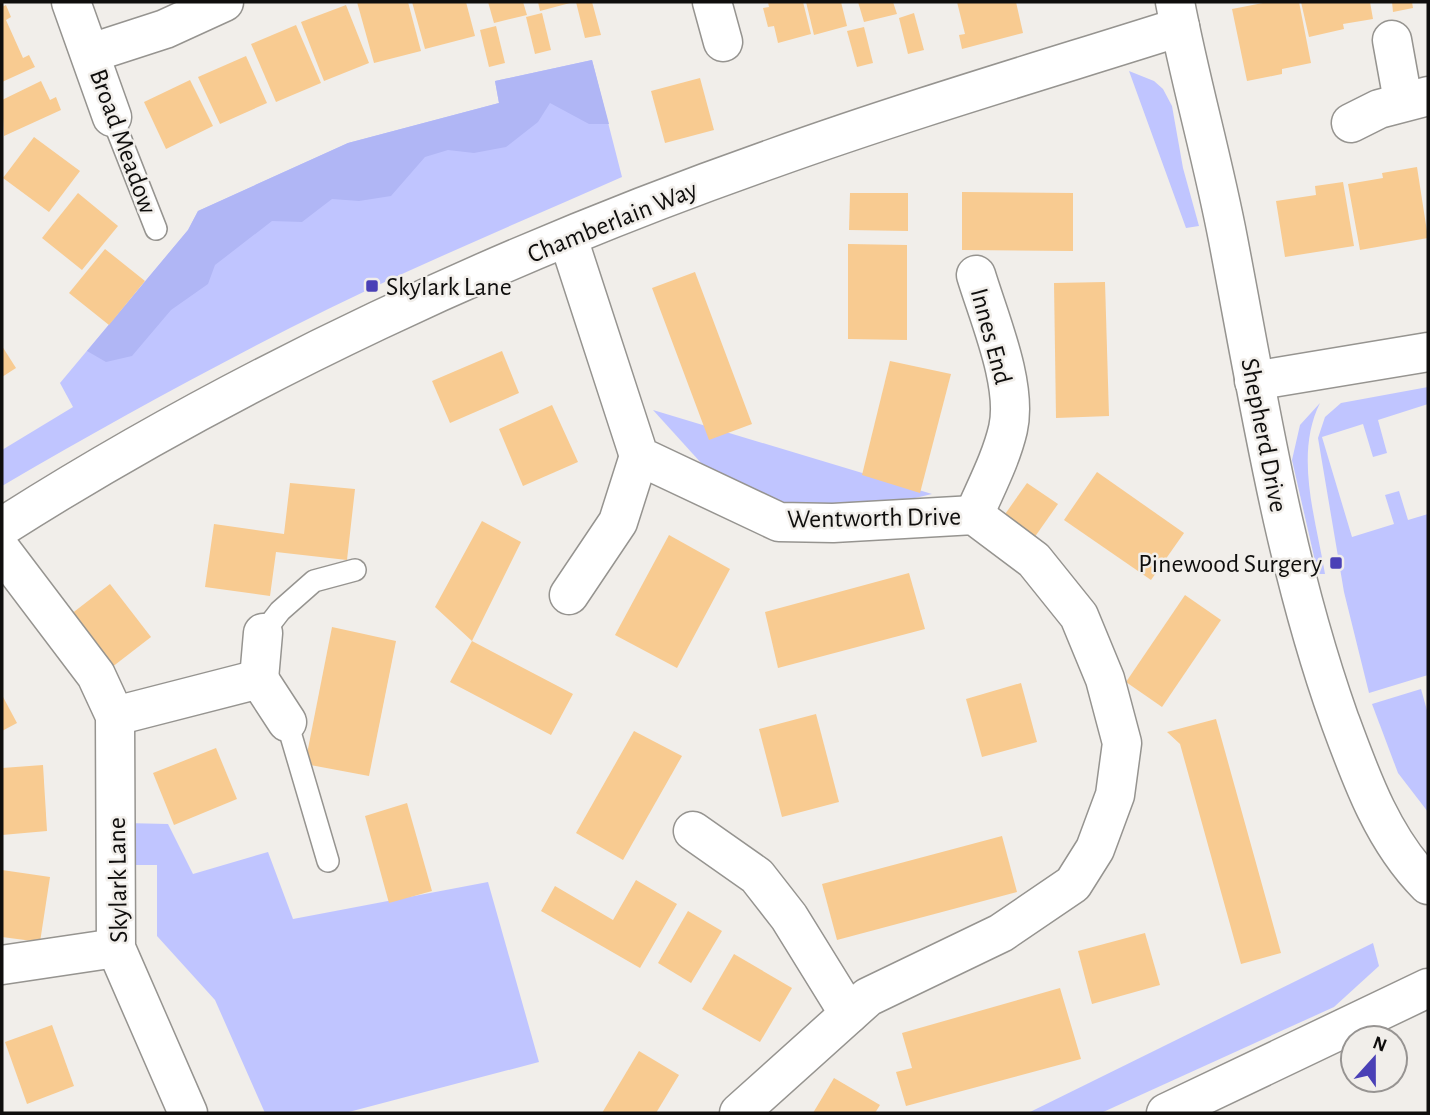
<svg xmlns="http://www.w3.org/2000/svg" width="1430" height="1115" viewBox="0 0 1430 1115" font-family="'Alegreya Sans',sans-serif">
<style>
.green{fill:#c0c5ff}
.forest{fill:#b0b6f5}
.building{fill:#f8cb91}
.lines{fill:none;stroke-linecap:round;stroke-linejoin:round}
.service-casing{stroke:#969490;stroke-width:24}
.minor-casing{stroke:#969490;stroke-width:41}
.tertiary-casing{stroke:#969490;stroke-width:41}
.service{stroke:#fff;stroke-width:21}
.minor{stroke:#fff;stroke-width:38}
.tertiary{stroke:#fff;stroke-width:38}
.poi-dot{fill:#4a40b6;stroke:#f1eeea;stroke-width:2.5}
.labels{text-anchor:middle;stroke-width:5;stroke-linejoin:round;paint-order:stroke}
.street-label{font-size:26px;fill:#0f0e0d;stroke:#f1eeea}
.poi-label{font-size:26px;fill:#0f0e0d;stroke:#f1eeea;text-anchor:start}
</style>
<rect width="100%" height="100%" fill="#f1eeea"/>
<!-- green -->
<g class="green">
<path d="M592,60L622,177C511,226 398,273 290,328C192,378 96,431 2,486V450L73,407L60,383L188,230L198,211L348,143L499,103L495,81Z"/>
<polygon points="1129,71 1154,81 1163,89 1172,106 1183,168 1199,226 1186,228"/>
<polygon points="1428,387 1428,404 1378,420 1387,453 1373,457 1363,424 1322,437 1352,537 1394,524 1385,495 1399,491 1408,520 1428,514 1428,675 1369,693 1344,592 1318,438 1325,417 1341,403"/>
<path d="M1320,403C1294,455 1316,519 1325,574H1318L1292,460L1300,425Z"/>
<polygon points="653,410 932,494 881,506 789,510 712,475"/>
<polygon points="1421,689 1428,714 1428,812 1398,773 1372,704"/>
<polygon points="125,823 168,824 193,874 268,852 293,919 488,882 539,1062 345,1113 265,1113 215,1000 157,936 157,865 124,865"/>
<polygon points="1373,943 1379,966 1334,1007 1101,1113 1028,1113"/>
</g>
<!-- forest -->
<polygon class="forest" points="592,60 609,124 589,124 550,103 538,122 506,147 474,153 448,150 425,157 391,196 359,201 332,199 302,222 272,221 215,265 208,284 171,310 132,356 106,362 87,351 188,230 198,211 348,143 499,103 495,81"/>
<!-- building -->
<g class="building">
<polygon points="357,2 408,2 421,51 374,63"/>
<polygon points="412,2 466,2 475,36 425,49"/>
<polygon points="488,2 523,2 527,15 494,23"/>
<polygon points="538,2 570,2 570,3 540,11"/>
<polygon points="576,2 592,2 601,35 585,38"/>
<polygon points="768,2 803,2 811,34 778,43 774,26 768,27 763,8 769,7"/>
<polygon points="806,2 841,2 847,26 814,35"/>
<polygon points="858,2 893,2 897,14 864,22"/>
<polygon points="957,2 1016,2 1023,33 962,49 959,35 965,34"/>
<polygon points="1268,2 1299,2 1311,63 1282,69 1282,74 1247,81 1232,9"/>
<polygon points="1301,2 1370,2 1373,19 1343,24 1344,29 1309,37"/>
<polygon points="1392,2 1412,2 1413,8 1393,12"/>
<polygon points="6,5 11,17 6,20 23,58 29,55 35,67 2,82 2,7"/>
<polygon points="346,5 369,63 324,81 301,22"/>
<polygon points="542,13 551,50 535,54 526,17"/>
<polygon points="914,13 924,50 908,54 899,18"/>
<polygon points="296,25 321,83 276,102 251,44"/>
<polygon points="496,26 505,63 489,67 480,30"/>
<polygon points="864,27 873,63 857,67 847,31"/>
<polygon points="246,56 267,103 220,124 198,77"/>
<polygon points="700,78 714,130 665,143 651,91"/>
<polygon points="190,80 213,126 166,149 144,102"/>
<polygon points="41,81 50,100 56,97 61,110 4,136 2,100"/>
<polygon points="34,137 80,171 49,212 3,178"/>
<polygon points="1417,167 1428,238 1360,250 1348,184 1383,178 1382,173"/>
<polygon points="1343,182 1354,246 1285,257 1276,201 1316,195 1315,186"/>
<polygon points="962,192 1073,193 1073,251 962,250"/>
<polygon points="78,193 118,226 82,270 42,238"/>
<polygon points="850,193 908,193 908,231 849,230"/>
<polygon points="848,244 907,245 907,340 848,339"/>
<polygon points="105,249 145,281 109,325 69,293"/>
<polygon points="695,272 752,424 709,440 652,288"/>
<polygon points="1105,282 1109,416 1056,418 1054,283"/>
<polygon points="2,346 16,368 2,377"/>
<polygon points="502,351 519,393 450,423 432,381"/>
<polygon points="890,361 951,374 920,493 862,475"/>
<polygon points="552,405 578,462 523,486 499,429"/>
<polygon points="1097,472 1184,533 1151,580 1064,520"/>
<polygon points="290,483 355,489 347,560 276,552 270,596 205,587 214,524 284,534"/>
<polygon points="1027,483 1058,504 1027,548 996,527"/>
<polygon points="482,521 521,542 472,641 573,694 551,735 450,682 472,641 435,607"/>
<polygon points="669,535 730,569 677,668 615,635"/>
<polygon points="909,573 925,629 778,668 765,612"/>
<polygon points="110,584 151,637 107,671 66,618"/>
<polygon points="1185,595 1221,620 1162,707 1126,682"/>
<polygon points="332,627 396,641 369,776 305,764"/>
<polygon points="1021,683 1037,742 982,757 966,699"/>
<polygon points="2,695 17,723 2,731"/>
<polygon points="816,714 839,802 782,817 759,729"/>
<polygon points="1216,719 1281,953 1241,964 1180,744 1167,732"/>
<polygon points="634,731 682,756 623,860 576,833"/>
<polygon points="216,748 237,799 174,825 153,773"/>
<polygon points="43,765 47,831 2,835 2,768"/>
<polygon points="407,803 432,891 389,903 365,816"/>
<polygon points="1002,836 1017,892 837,940 822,884"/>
<polygon points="2,870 50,877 40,942 2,937"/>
<polygon points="636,880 677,904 640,968 541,911 555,886 613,920"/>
<polygon points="688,911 722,931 691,983 658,963"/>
<polygon points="1145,933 1160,985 1092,1004 1078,951"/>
<polygon points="734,954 792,988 760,1042 702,1009"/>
<polygon points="1060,988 1081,1059 906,1106 896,1072 912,1068 902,1033"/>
<polygon points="52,1025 74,1086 27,1104 5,1042"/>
<polygon points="639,1051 679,1075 656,1113 602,1113"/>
<polygon points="834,1078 880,1105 875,1113 813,1113"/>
</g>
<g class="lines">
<defs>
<g id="service">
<polyline points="112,117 156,229"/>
<polyline points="263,633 280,611 314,581 355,570"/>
<polyline points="287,722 328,861"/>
</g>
<g id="minor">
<polyline points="71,2 112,117"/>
<polyline points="712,2 723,42"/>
<polyline points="1392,40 1403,101"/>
<polyline points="91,53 165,29 224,2"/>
<polyline points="1351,123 1379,109 1428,96"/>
<polyline points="568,238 639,456 779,522 833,523 974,515 1034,560 1079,616 1105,679 1122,743 1115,795 1095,849 1073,884 1001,933 868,997 739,1113"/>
<polyline points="1254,381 1428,352"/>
<path d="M974,515C986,487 1001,459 1008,429C1018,385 989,318 976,275"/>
<path d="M2,527C239,376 509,251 774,158C908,110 1044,70 1180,27"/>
<polyline points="2,551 96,675 115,716 116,948 188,1113"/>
<polyline points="569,595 618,522 639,456"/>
<polyline points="259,679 263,633"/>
<polyline points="115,716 259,679 287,722"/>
<polyline points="693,831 757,876 789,917 849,1014"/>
<polyline points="2,965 116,948"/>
<polyline points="1166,1113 1428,988"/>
</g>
<path id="tertiary" d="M1175,2C1190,81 1213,160 1228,239C1259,401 1284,563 1339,718C1361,778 1383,840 1428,885"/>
</defs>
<!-- service casing -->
<use href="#service" class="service-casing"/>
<!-- minor casing -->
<use href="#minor" class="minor-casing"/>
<!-- tertiary casing -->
<use href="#tertiary" class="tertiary-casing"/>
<!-- service -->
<use href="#service" class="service"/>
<!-- minor -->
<use href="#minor" class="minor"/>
<!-- tertiary -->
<use href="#tertiary" class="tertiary"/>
</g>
<!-- markers -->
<g class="poi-dot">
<rect x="365" y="279" width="14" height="14" rx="3.5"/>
<rect x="1329" y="556" width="14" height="14" rx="3.5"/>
</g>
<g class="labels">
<!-- street labels -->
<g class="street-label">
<text transform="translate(124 141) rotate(70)" y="9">Broad Meadow</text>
<text transform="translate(612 221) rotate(-22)" y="9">Chamberlain Way</text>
<text transform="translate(992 336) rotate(75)" y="9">Innes End</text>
<text transform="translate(1265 435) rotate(79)" y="9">Shepherd Drive</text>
<text transform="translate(874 517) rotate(-1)" y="9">Wentworth Drive</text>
<text transform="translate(117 880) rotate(-91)" y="9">Skylark Lane</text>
</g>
<!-- poi labels -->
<g class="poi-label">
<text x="386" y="295">Skylark Lane</text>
<text x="1322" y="572" text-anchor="end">Pinewood Surgery</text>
</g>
</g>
<!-- border -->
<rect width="1430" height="1115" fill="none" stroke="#0f0e0d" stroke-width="7"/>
<!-- north arrow -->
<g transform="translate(1374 1059) rotate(21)"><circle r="33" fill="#f1eeea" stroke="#979492" stroke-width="2"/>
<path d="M0-5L12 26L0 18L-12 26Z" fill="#4a40b6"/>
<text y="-10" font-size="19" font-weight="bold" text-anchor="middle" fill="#0f0e0d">N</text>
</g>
</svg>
